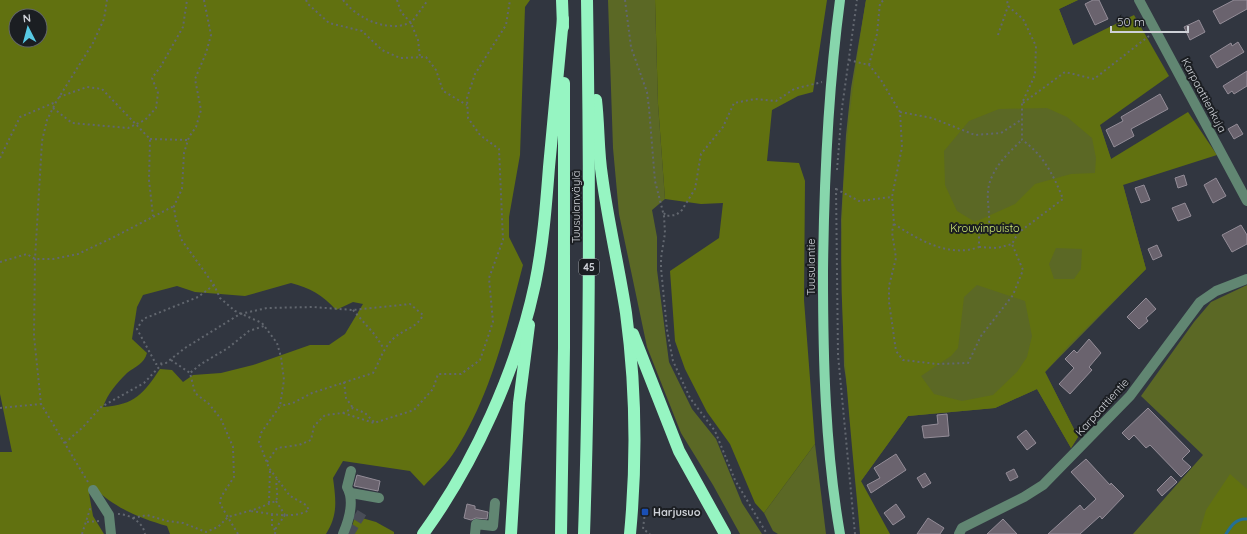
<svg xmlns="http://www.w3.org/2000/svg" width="1247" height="534" viewBox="0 0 1247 534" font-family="Quicksand,sans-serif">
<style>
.green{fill:#5b6825}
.forest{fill:#617110;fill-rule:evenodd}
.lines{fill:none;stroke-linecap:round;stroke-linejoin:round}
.stream{stroke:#246f95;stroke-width:3}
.building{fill:#6a636e;stroke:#948d98}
.minor-tunnel{stroke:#494d57;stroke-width:10;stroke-dasharray:10 5;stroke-linecap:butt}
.path{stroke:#62676f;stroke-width:2;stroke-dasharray:2 3;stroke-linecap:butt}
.minor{stroke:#618672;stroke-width:10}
.major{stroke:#87d6ac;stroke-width:10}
.highway{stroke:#96f5c2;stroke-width:12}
.transit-dot{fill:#1a4fb4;stroke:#1b1e22;stroke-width:1.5}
.labels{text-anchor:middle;stroke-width:4;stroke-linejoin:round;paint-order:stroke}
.shield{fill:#1b1e22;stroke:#989ba1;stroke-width:1}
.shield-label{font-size:10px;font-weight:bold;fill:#ced1d7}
.street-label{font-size:11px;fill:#ced1d7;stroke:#1b1e22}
.park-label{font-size:11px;fill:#cee872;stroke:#1b1e22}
.poi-label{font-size:11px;font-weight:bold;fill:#ced1d7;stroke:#1b1e22;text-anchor:start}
</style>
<rect width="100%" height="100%" fill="#313640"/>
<!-- green -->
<g class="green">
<polygon points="608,0 655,0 658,104 665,199 652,210 657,237 657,270 669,362 692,409 716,439 742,503 762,534 740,534 713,485 681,433 647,347 619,214 613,148"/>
<polygon points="866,0 1078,0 1059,9 1073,45 1111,159 1123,185 1146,269 1045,372 1078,437 1071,448 1037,389 995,408 908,416 861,481 844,366 841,220 846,135 851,88"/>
<polygon points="1247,285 1247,534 1133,534 1203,455 1141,396 1194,322 1211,302"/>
<polygon points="815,444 826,534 778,534 773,531 764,513"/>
</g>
<!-- forest -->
<g class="forest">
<path d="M0,0H530L525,7L520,155L509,217V237L523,265C506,329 491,395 455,451C447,464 434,475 424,486L410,471L343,461L333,478C336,501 338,515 326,534H170L167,526C142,519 112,507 94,487L89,493L93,516L104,534H0V452H12L0,394ZM16,16H40V40H16ZM291,283C310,288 323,295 336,310L353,302L363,304L345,334L329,345H310L253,365L221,373L193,375L183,382L172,370L160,369C144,393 135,405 103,407C108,393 116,384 127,373C136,366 144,364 147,353L132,339L137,307L143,295L177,286L195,292L245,296Z"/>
<polygon points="655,0 827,0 813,92 798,96 772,110 767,161 799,163 805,181 804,300 815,444 764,513 755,503 730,444 707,412 685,369 675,341 670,271 719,238 723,203 701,204 665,199 658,104"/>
<path d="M866,0H1078L1059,9L1073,45L1134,15L1169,76L1100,125L1111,159L1188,112L1217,155L1123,185L1146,269L1070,344L1045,372L1078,437L1071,448L1037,389L995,408L908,416L861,481L890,534H860C851,429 838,325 842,220C844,146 854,73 866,0ZM1047,108L1067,117L1092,138L1096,158L1095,173L1071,174L1035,184L1015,204L975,222L957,211L945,185L944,151L969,121L999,109ZM1056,248L1082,249L1081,269L1074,279H1054L1049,264ZM977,285L1025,301L1032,336L1027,357L1017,372L993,395L962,401L934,394L921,376L951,356L958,348L964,297Z"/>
<polygon points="1230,474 1247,489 1247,534 1199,534 1206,510"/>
<polygon points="355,516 376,522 394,532 394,534 350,534"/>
</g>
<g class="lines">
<!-- stream -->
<path class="stream" d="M1226,534C1231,526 1236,518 1247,519"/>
</g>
<!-- building -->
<g class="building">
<polygon points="1093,0 1099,0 1108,19 1095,25 1085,4"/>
<polygon points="1234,0 1247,0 1247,9 1220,24 1213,11"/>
<polygon points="1199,20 1205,32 1190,40 1184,27"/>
<polygon points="1238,42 1244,52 1217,68 1210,56 1231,43 1232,46"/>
<polygon points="1247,71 1247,86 1234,94 1232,91 1228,94 1223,86"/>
<polygon points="1160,94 1168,109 1131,129 1134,136 1114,147 1106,130 1123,121 1121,117"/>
<polygon points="1237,124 1243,134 1234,139 1228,129"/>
<polygon points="1184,175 1187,185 1178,188 1175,178"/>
<polygon points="1216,178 1226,196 1213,203 1204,185"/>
<polygon points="1144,185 1150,200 1141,203 1135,188"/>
<polygon points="1185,203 1191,216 1178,221 1172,208"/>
<polygon points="1241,225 1247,235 1247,244 1232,252 1222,235"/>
<polygon points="1157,245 1162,256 1153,260 1148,249"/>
<polygon points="1146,298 1156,309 1146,318 1148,321 1139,329 1127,317"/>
<polygon points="1089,339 1101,353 1089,367 1092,370 1070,394 1059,384 1074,368 1065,359 1074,350 1077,353"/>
<polygon points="1148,408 1190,451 1182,459 1191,467 1181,477 1150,445 1146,448 1134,435 1129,440 1122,433"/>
<polygon points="947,414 949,436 924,438 922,426 938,424 937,415"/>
<polygon points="1026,430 1036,443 1027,450 1017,437"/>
<polygon points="896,454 906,470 871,493 867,485 880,478 874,468"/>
<polygon points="1086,459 1110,485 1111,483 1124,496 1102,519 1100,516 1080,534 1048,534 1080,505 1084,510 1096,499 1071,472"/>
<polygon points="1014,469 1018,477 1010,481 1006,473"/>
<polygon points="925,473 931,483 923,488 917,478"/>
<polygon points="357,475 380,481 378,491 354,486"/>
<polygon points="1171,476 1177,482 1162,496 1157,490"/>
<polygon points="467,504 475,506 475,509 488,512 487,519 476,518 471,520 464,518"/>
<polygon points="896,504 905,517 893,525 884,513"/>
<polygon points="928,518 944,528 940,534 917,534"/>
<polygon points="1003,519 1017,534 987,534"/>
</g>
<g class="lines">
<!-- minor-tunnel -->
<polyline class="minor-tunnel" points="349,534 364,509"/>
<!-- path -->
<g class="path">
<path d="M204,0L211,35L206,53L195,79L201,110L196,127L189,137L184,153L182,189L174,206L175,215L181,239L214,285L220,298L235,311L262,323L277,343L281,357L284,380L280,406L261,433L259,442L269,468L290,496L306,505L309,510C292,520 269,513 250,511"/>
<polyline points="306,0 308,4 329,23 362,31 382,50 400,58 426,57 436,70 443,91 467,105"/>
<path d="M343,0C355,15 373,25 392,26C398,27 406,24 411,23L428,0"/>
<polyline points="397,0 401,12 411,23 418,40 420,57"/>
<polyline points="625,0 631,47 647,92 649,108 655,181 664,216 665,233 661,258 661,268 667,330 673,361 690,398 715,431 735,480 767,534"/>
<polyline points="998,35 1008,6"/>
<polyline points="849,60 869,65 881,80 900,112 902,147 892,197 894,223 892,232 896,258 889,286 889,302 896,351 903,360 937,364 968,363 981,336 1013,295 1023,270 1012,244"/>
<polyline points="869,65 877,34 880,3 884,0"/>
<polyline points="59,97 87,87 102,89 150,139 149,180 153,216"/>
<polyline points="1023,103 1065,72 1094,79 1149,36"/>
<polyline points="53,108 72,123 128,128 145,120 156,108 158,93 152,78 161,66 183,27 187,0"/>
<polyline points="900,112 932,118 975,135 1001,133 1021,120"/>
<polyline points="150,139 188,140"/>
<polyline points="0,158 20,117 56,102"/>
<polyline points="837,170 842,108 857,0"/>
<polyline points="836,188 838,355 855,534"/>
<polyline points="836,189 859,201 892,197"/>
<polyline points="664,213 666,216 676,215 682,210 695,189 701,154 723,127 734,103 755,99 776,101 794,89 822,82"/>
<path d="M894,224C919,240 949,258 979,247V235L989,226C990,214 987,202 988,191C990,170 1008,153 1022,140"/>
<path d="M979,247L997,248L1012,244L1018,233L1063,199C1054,176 1043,154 1022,140V103L1035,75L1036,46L1023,19L1008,6L1007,0"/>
<polyline points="0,262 27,254 35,259 53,259 78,254 114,237 174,206"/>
<path d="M214,285L198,297L143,319L137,329L156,364L166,363L185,348L240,314L267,308L313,307L353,310L410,304L423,315C417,328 404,329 394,338C383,348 380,361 373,373L312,393L293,403L280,406"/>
<polyline points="353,310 375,335 384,349"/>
<polyline points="171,360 190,373"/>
<polyline points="344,382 346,398 353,408"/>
<polyline points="0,408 41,404"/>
<polyline points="343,413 374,423 414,410 433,389 438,374 461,374 480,360 493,322 489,278 503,240 499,149 480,135 468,118 467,98 475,74 506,25 510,0"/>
<polyline points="65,443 83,427 101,407 144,383 162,364"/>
<polyline points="267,462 277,448 299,445 311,440 314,426 325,415 343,413 353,408 365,413 374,422"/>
<polyline points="88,482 41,404 34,336 35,259 42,141 47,120 56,102 93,43 104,19 107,0"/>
<polyline points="276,501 285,515"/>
<polyline points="269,503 270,469"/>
<polyline points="645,512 643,529 650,534"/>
<path d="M118,514C129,514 143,522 145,534"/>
<polyline points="272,514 272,526 275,530"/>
<path d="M133,518L147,515L167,521L183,523L206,532L218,527L228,517L256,509L276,501C279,493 275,487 277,479"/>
<polyline points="87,522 100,521"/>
<polyline points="82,534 91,506"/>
<polyline points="238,534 220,504 221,497 234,477 233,447 221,419 209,404 195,393 190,373 201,364 228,348 249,331 264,326"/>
<polyline points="275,534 276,528 285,515"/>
</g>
<!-- minor -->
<g class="minor">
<polyline points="1139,0 1247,201"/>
<polyline points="93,490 109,515 111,534"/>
<polyline points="351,493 379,498"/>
<path d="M343,534C349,520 355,501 347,487L351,471"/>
<polyline points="475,534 476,524 493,526 495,503"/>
<polyline points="959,534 962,528 1024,497 1043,485 1130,396 1200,302 1216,291 1247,279"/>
</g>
<!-- major -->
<path class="major" d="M840,534C825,448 823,359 823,272C824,180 828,90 840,0"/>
<!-- highway -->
<g class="highway">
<polyline points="562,0 563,27"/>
<path d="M596,100C599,125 598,151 602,176C608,222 619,267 626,313C636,387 637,460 630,534"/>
<polyline points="633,334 679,451 725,534"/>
<path d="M423,534C474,464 517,369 535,284C543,245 546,206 549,167C554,117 558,68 563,19"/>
<polyline points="511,534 519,403 529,325"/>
<polyline points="561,534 564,348 564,83"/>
<path d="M584,534C590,356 590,178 587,0"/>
</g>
</g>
<!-- markers -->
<rect class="transit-dot" x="641" y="508" width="8" height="8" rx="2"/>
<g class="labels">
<!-- shield labels -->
<rect class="shield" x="579" y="259" width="20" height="16" rx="3"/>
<g class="shield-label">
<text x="589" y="271">45</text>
</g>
<!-- street labels -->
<g class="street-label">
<text transform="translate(1204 95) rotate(62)" y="4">Karpaattienkuja</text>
<text transform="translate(576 207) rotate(-90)" y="4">Tuusulanväylä</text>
<text transform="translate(811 267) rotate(-90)" y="4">Tuusulantie</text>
<text transform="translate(1102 407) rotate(-48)" y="4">Karpaattientie</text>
</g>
<!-- park labels -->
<g class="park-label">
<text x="985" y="232">Krouvinpuisto</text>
</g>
<!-- poi labels -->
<g class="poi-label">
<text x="653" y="516">Harjusuo</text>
</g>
</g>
<!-- north arrow -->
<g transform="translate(28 28) rotate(354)"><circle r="19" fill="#1b1e22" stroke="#63666a"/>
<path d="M0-3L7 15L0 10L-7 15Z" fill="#58c9e3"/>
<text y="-6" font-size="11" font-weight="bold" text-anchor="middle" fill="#ced1d7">N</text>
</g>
<!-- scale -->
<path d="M1111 26v6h77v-6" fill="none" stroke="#ced1d7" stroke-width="2"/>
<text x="1117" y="26" font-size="12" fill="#ced1d7" stroke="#1b1e22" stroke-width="3" paint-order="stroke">50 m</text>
</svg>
